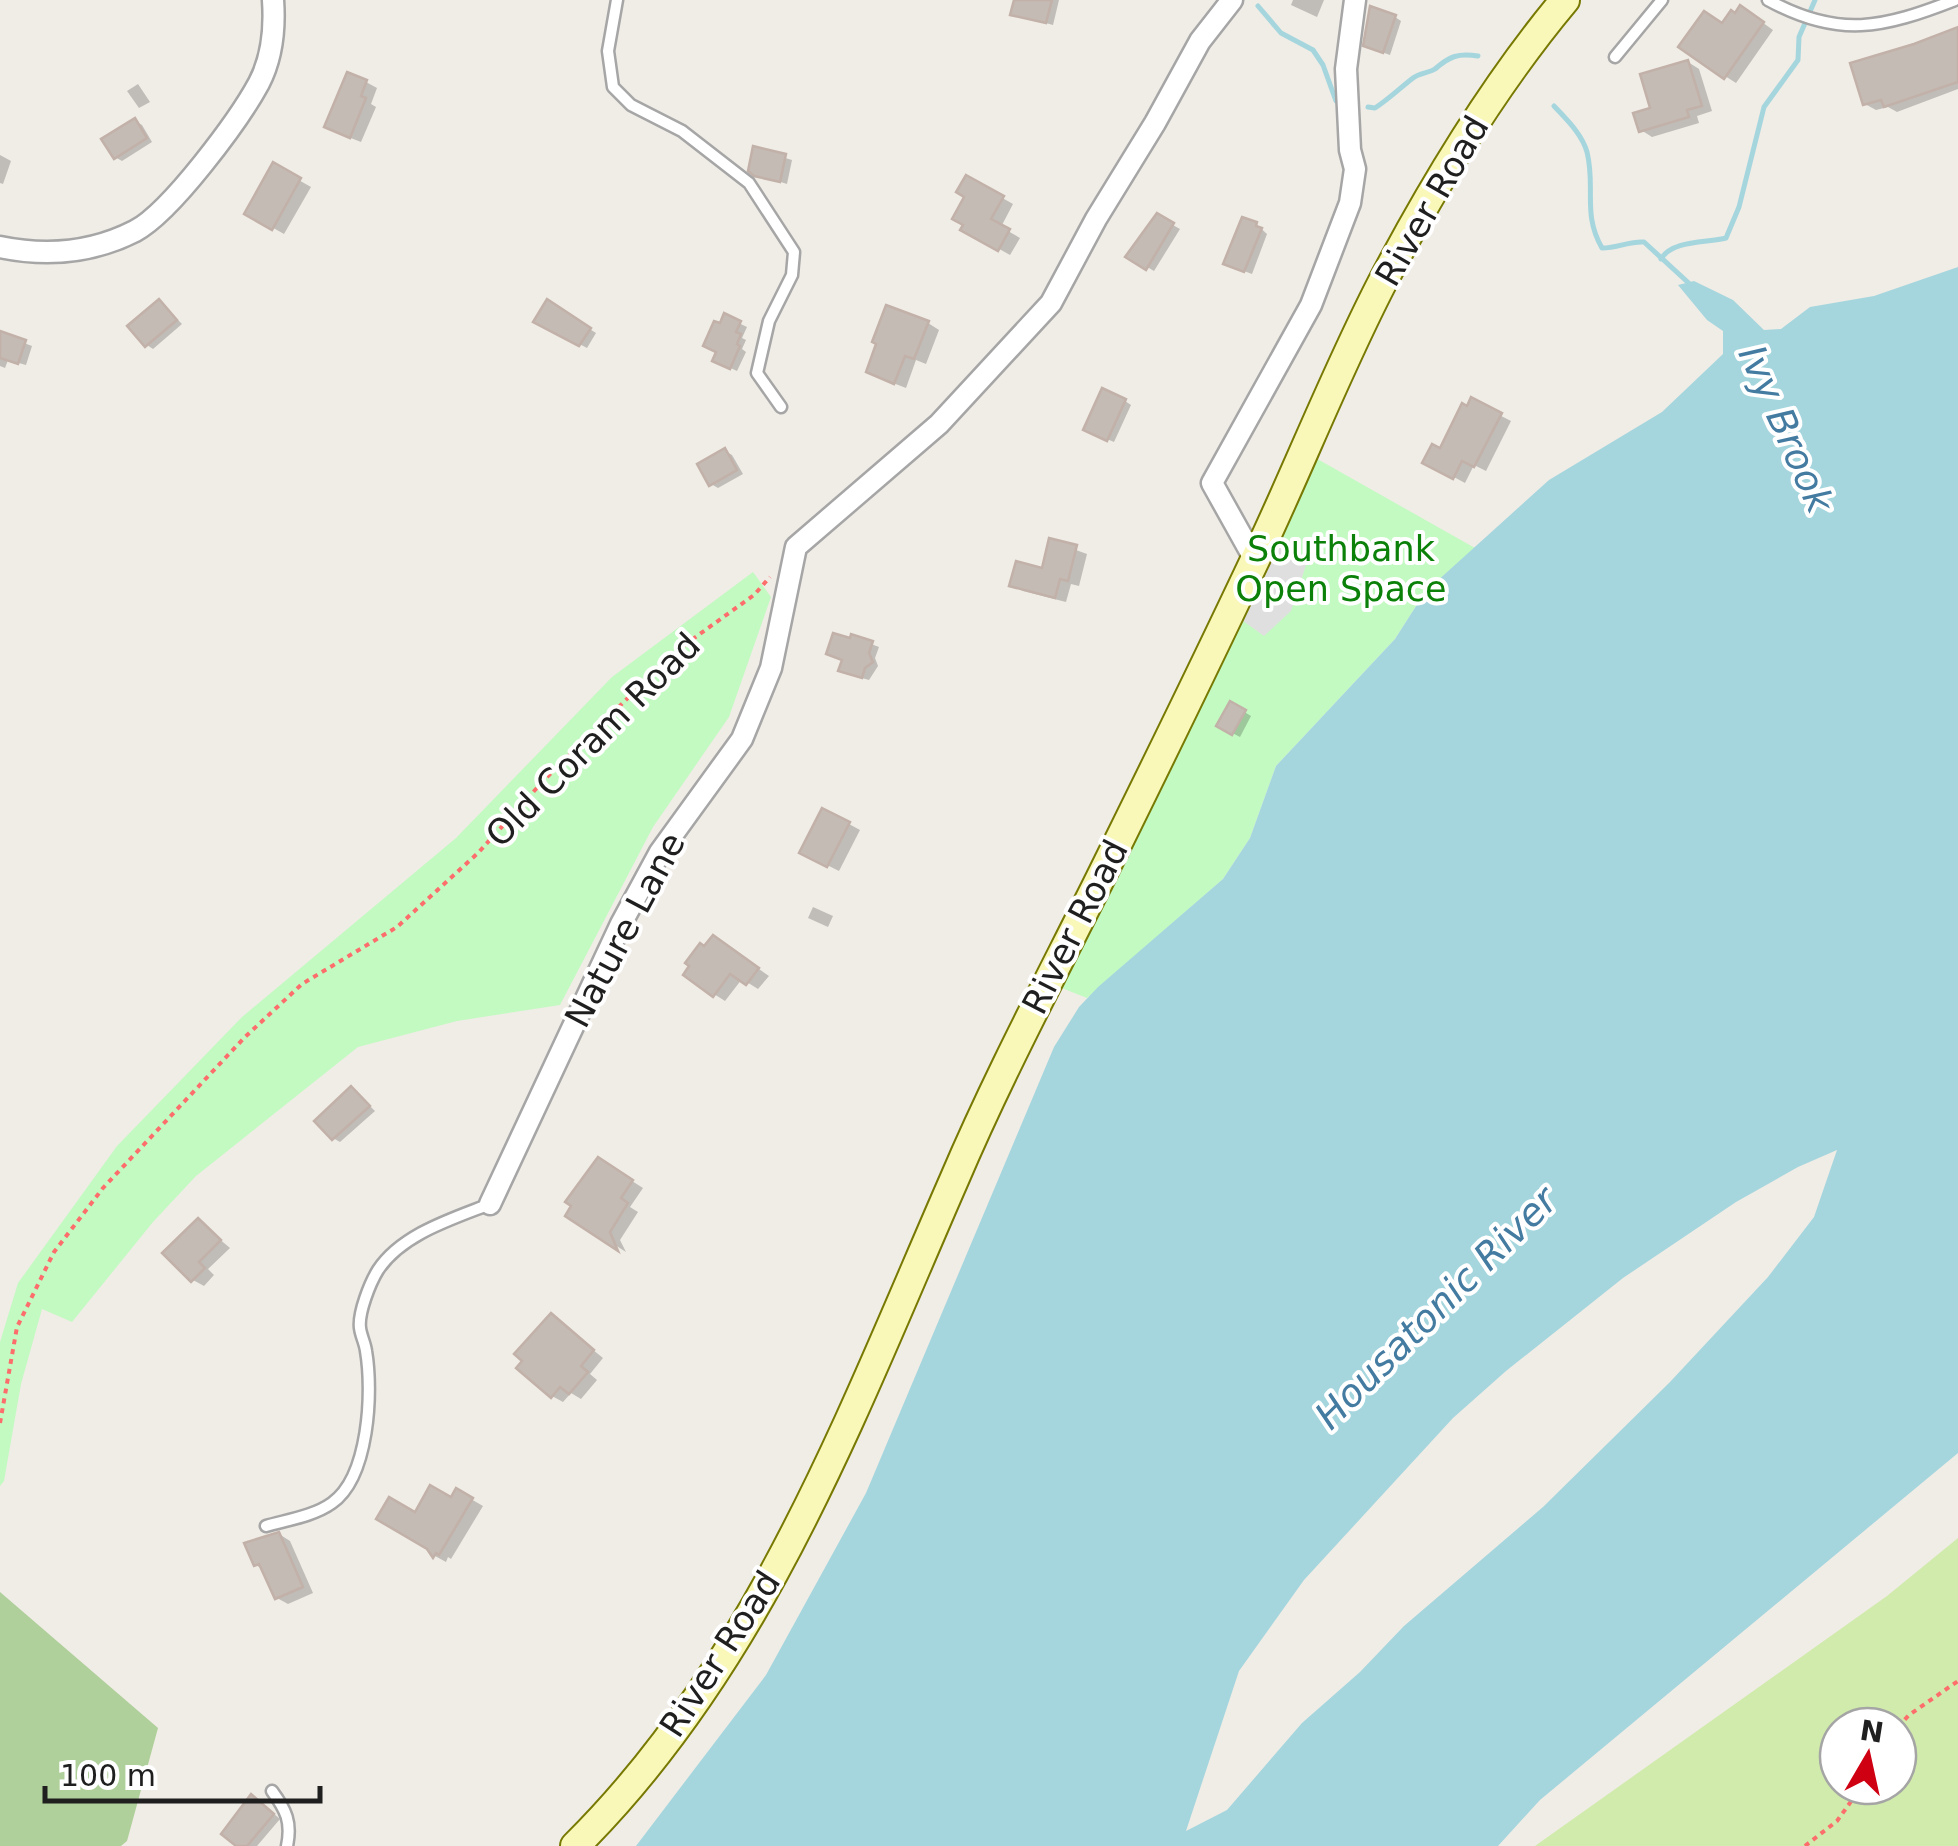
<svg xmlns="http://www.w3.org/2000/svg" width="1958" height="1846" viewBox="0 0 1958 1846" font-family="'DejaVu Sans',sans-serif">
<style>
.grass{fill:#d0ebab;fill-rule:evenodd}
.forest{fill:#afd09a}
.park{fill:#c3fac2}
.parking{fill:#dfdfdf}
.water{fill:#a5d6de;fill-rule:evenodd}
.shadow{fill:#0003}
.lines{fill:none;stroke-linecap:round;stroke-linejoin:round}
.stream{stroke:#a5d6de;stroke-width:5}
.building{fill:#c5bbb5;stroke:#c2b1a8;stroke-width:2.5}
.service-casing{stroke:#a6a6a6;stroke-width:15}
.minor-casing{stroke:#a6a6a6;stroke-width:25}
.secondary-casing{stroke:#777903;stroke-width:32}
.path{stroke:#fc6d6b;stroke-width:4;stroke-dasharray:5 5;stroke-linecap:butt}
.service{stroke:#fff;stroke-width:10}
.minor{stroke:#fff;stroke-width:20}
.secondary{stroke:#faf8b9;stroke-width:28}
.labels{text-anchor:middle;stroke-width:8;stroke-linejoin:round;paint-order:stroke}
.street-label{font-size:35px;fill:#1f1f1f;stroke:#fff}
.park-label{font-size:35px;fill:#0b810a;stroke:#fff}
.water-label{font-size:38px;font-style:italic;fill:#447ba1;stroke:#fff}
</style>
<rect width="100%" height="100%" fill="#f0ece6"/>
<!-- grass -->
<path class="grass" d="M1958,1538V1846H1535L1887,1596ZM1898,1726V1786H1838V1726Z"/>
<!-- forest -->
<polygon class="forest" points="0,1592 158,1728 127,1841 121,1846 0,1846"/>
<!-- park -->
<g class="park">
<polygon points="1305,452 1475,548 1425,592 1395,639 1276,766 1250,838 1223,879 1087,998 1049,983"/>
<polygon points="753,572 771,597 729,717 653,827 560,1005 457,1021 358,1047 196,1176 153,1222 72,1322 42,1309 21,1384 4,1481 0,1486 0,1342 18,1283 117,1146 242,1017 456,838 612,677"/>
</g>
<!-- parking -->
<polygon class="parking" points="1277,537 1308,559 1291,611 1264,636 1239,618"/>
<!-- water -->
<path class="water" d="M1958,267V1453L1540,1800L1498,1846H636L766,1675L866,1493L1054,1047L1079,1007L1098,987L1223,879L1250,838L1276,766L1395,639L1425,592L1549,480L1662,412L1723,354V331L1707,320L1678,285L1694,281L1733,300L1764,330L1781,329L1810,307L1874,296ZM1837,1150L1814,1217L1768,1277L1670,1382L1543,1507L1404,1626L1360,1672L1302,1723L1227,1810L1186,1831L1239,1671L1304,1580L1453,1418L1506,1371L1623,1278L1736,1202L1798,1167Z"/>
<!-- shadow -->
<g class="shadow">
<polygon points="1016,0 1059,0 1053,25 1013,14"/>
<polygon points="1293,0 1324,0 1317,17 1291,5"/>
<polygon points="1752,15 1773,30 1736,83 1725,76 1723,26"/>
<polygon points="1395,17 1401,21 1390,55 1373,49"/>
<polygon points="1958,28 1958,89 1897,112 1888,107 1876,110 1865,104 1853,64"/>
<polygon points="1688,62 1699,69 1712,111 1697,116 1699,123 1652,137 1641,130"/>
<polygon points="366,82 377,88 371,104 376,107 361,142 338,133"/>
<polygon points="138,84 150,102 139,108 127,91"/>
<polygon points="135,121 142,125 152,142 122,161 115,157"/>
<polygon points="755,149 792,160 787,184 756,174"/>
<polygon points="0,155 11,161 3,184 0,183"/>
<polygon points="274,166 311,187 284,234 247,213"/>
<polygon points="967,178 1013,204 1001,227 1020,238 1010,255 964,229"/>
<polygon points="1157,216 1180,229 1154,271 1129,256"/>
<polygon points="1256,224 1267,234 1252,274 1233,267"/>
<polygon points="160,302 182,324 153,349 147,345"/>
<polygon points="548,303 596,333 587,348 536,321"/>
<polygon points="726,317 747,327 742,338 746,340 742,349 746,352 737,371 722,364 719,352"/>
<polygon points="928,323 939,330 926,364 916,360 906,388 880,378"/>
<polygon points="0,334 32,346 26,365 8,360 5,368 0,366"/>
<polygon points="1125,401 1131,405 1114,442 1093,433"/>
<polygon points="1472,401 1511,421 1486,471 1474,465 1465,483 1426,462 1441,452"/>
<polygon points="725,451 732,455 743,474 718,488 711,484"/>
<polygon points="1051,541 1087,554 1079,586 1071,584 1066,602 1023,591 1012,585 1043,571"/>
<polygon points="853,637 879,647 875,658 878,666 869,680 848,674 844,660"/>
<polygon points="1231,704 1251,716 1240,737 1219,726"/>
<polygon points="849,824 860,830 839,871 813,858"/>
<polygon points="813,907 833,916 828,927 808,918"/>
<polygon points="724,945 769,976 758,989 742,979 725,1001 714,994"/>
<polygon points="352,1089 375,1111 340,1142 333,1138"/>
<polygon points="610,1167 643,1188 630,1207 638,1212 620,1240 626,1252 568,1215"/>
<polygon points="198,1221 230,1248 208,1269 214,1275 204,1286 193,1280"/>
<polygon points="551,1316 603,1358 590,1374 597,1380 581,1399 571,1393 563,1402 552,1396"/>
<polygon points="457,1491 483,1506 451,1559 448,1557 446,1562 435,1556 429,1547 416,1516 452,1501"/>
<polygon points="279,1534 290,1541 313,1593 288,1604 277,1598 264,1570 256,1565"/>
<polygon points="259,1801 280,1819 257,1846 240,1846"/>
</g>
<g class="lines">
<!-- stream -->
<g class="stream">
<polyline points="1258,6 1281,33 1313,50 1323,65 1336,101"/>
<path d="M1554,106C1567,120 1582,134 1587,152C1596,188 1582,213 1602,248C1618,248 1629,241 1644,242L1693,287"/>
<path d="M1368,107L1375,108C1389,99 1400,88 1413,78C1419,73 1429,73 1435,69C1450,56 1458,53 1478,56"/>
<path d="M1661,259C1672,240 1706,243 1726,238L1739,207L1764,107L1798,60L1799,37L1815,0"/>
</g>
</g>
<!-- building -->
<g class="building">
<polygon points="1014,0 1052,0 1046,23 1010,15"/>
<polygon points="1740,5 1764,22 1724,79 1678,47 1704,11 1722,23 1731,10 1735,13"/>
<polygon points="1370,6 1396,15 1383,53 1363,46"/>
<polygon points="1958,27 1958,82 1884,107 1881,100 1863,105 1850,63 1914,44"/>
<polygon points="1688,60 1702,106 1687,110 1689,117 1639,132 1633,113 1650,108 1640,74"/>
<polygon points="347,72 367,80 361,96 366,98 350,138 324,127"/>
<polygon points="135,118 147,138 114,159 101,139"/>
<polygon points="753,146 786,154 780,182 754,176 748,171"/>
<polygon points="273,162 301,178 272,230 244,214"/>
<polygon points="966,175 1004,196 991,219 1010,229 998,251 960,230 963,225 952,219 964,197 956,192"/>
<polygon points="1157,213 1174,223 1146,270 1125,257"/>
<polygon points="1242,217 1257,222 1256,226 1262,228 1244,272 1223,264"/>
<polygon points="159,299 177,320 145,347 127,326"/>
<polygon points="547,299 591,328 579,346 533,322"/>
<polygon points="886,305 929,321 914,359 905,356 894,384 866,372 876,344 872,342"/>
<polygon points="724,313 741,321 736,332 741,334 737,344 740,346 730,369 712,361 716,352 703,346 714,321 720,323"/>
<polygon points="0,331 26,340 18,364 0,358"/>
<polygon points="1102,388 1126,399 1107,441 1083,430"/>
<polygon points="1471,397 1502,413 1474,467 1462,461 1453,479 1422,463 1432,444 1440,448 1462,403 1467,406"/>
<polygon points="725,448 737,470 709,486 697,464"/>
<polygon points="1049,538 1077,545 1068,581 1060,579 1055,598 1009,586 1016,561 1042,568"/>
<polygon points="833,633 850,638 851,634 873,641 869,653 873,662 865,668 862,678 838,671 842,660 826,654"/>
<polygon points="1230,701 1246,710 1232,735 1216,726"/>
<polygon points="822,808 850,822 827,867 799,853"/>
<polygon points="713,935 759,968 746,985 730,974 713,997 683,975 689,966 685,963 700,943 704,946"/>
<polygon points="351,1086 370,1106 332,1140 314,1121"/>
<polygon points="598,1157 633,1180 621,1198 628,1203 610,1232 618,1251 565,1216 571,1206 565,1202"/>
<polygon points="198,1218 221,1240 199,1262 205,1268 191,1282 162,1253"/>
<polygon points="551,1313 594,1350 581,1366 588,1372 569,1394 560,1387 551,1398 516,1368 522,1361 514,1354"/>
<polygon points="430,1485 451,1497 456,1488 473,1498 439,1555 436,1553 433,1558 427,1549 376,1519 389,1497 415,1512"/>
<polygon points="279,1532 303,1587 275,1599 259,1564 254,1566 244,1543"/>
<polygon points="251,1794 274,1814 247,1846 236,1846 221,1834"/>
</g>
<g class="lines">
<defs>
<g id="service">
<polyline points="617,0 608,51 613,87 631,105 682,131 749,183 794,252 792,275 769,321 757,373 781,407"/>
<path d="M1768,0C1839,39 1883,28 1955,0"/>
<polyline points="1615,57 1662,0"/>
<path d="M266,1526C287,1520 314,1516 332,1503C369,1477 373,1392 366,1351C365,1343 361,1336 360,1328C358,1313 370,1283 378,1270C402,1234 452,1219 490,1204"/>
<path d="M272,1791C286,1810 292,1822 287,1846"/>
</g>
<g id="minor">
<path d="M0,247C48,257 92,253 135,231C171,212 239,120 259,83C272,58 275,28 273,0"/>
<polyline points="1255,560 1212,483 1311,305 1350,203 1355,169 1350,150 1346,69 1355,0"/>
<polyline points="490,1204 621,924 660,852 742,739 771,668 796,547 939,424 1051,303 1096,219 1155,123 1200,41 1232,0"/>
</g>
<path id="secondary" d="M575,1846C760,1663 852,1413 954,1180C997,1079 1048,983 1097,885C1150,778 1203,670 1254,562C1298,470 1335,374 1382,283C1434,184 1493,86 1565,0"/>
</defs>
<!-- service casing -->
<use href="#service" class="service-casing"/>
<!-- minor casing -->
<use href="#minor" class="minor-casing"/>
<!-- secondary casing -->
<use href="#secondary" class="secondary-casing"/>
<!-- path -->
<g class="path">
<polyline points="0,1423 17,1327 54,1252 103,1188 245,1037 302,984 397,927 478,853 545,779 633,693 679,649 754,595 770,577"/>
<polyline points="1898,1727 1909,1715 1958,1681"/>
<polyline points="1805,1846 1837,1821 1862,1786"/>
</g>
<!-- service -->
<use href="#service" class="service"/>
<!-- minor -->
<use href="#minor" class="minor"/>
<!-- secondary -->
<use href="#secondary" class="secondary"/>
</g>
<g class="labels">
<!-- street labels -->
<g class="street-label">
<text transform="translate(1432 201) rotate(-60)" y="12">River Road</text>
<text transform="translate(593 740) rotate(-45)" y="12">Old Coram Road</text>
<text transform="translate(1075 927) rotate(-63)" y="12">River Road</text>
<text transform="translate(625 930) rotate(-62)" y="12">Nature Lane</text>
<text transform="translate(720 1654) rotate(-57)" y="12">River Road</text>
</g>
<!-- park labels -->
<g class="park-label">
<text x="1341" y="561">Southbank<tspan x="1341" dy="40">Open Space</tspan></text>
</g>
<!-- water labels -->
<g class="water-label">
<text transform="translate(1786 429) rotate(66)" y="13">Ivy Brook</text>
<text transform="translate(1436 1308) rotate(-45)" y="13">Housatonic River</text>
</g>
</g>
<!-- north arrow -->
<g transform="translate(1868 1756) rotate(9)"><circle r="48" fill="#ffffff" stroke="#a5a5a5" stroke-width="2.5"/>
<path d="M0-8L18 38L0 25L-18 38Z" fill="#cf0012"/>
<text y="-15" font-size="28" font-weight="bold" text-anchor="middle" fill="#1f1f1f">N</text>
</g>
<!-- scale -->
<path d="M45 1786v15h275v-15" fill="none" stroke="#1f1f1f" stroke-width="5"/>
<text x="60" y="1786" font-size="30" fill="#1f1f1f" stroke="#ffffff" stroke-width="8" paint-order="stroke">100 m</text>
</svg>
